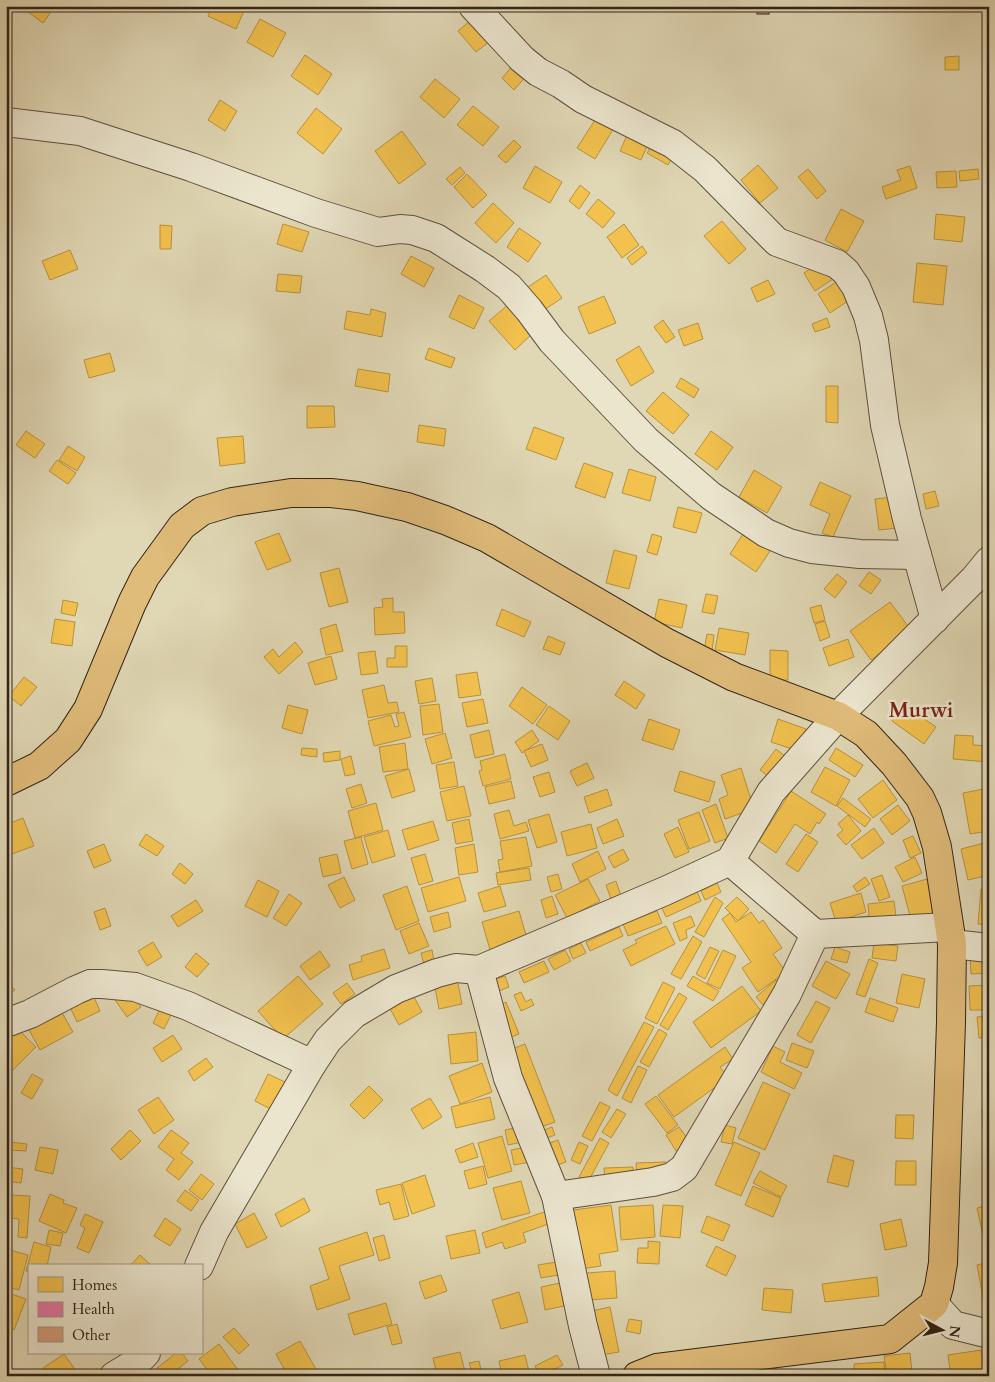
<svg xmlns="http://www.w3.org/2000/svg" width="995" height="1382" viewBox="0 0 995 1382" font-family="Cardo,serif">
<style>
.homes{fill:#f2c14e;stroke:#b8923e}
.health{fill:#e377a8;stroke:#ae5e7c}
.building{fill:#d49e7b;stroke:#322317}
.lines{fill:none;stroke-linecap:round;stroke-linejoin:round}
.minor-casing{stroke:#5e503e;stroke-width:30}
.major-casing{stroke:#322317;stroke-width:30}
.minor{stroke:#ebe5ce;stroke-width:28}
.major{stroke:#e0bc7a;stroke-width:28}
.labels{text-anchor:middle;stroke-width:5;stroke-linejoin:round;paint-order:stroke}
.district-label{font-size:21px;font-weight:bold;fill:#7a1f14;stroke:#ebe5ce}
</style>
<rect width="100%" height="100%" fill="#e0d7b4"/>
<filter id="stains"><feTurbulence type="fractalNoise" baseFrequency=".004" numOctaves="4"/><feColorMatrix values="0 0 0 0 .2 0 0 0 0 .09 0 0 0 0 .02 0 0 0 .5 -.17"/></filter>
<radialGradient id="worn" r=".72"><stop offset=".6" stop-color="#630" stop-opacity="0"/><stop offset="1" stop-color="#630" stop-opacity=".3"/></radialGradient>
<!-- homes -->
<g class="homes">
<polygon points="20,6 55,6 43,23"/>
<polygon points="212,6 246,6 236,29 208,16"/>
<polygon points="476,16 494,38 476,52 458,31"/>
<polygon points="260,19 286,33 273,57 247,42"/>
<polygon points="305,55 332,74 318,95 291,76"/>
<polygon points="959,56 959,70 945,70 945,57"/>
<polygon points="516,62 529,73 514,90 502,78"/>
<polygon points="435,79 460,99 444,118 420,97"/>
<polygon points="220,100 237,111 225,131 208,120"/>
<polygon points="473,106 499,127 483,146 457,125"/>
<polygon points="316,108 342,129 323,154 297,133"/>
<polygon points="600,112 617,123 595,159 577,148"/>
<polygon points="402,131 426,164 399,184 375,151"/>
<polygon points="628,133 649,142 641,160 620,151"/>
<polygon points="656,138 677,149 668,165 647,153"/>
<polygon points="514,140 521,147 506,163 498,156"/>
<polygon points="758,165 778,188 760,203 741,180"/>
<polygon points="535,166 562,182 550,203 523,188"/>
<polygon points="910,166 917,188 886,199 882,187 901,180 897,170"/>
<polygon points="460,167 465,173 452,185 446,179"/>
<polygon points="808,169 826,191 817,199 798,177"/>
<polygon points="978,169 979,179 960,181 959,171"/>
<polygon points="956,171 957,187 937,188 936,172"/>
<polygon points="467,174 487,195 473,208 454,187"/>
<polygon points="580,185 590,193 579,209 569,201"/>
<polygon points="598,199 615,213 603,228 586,214"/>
<polygon points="493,203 514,223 496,243 475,223"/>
<polygon points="841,209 864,221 847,252 825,240"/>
<polygon points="936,214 965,217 962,242 934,239"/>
<polygon points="722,221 746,249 729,264 704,236"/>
<polygon points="283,224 309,232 302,252 277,244"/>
<polygon points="624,224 639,245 622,258 607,237"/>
<polygon points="160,225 172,226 171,249 160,249"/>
<polygon points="519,228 541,243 528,262 507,247"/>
<polygon points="642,246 647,253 632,265 627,258"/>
<polygon points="70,250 78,269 50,280 42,261"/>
<polygon points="411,256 434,268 424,287 401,274"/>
<polygon points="824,259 836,277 815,291 804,273"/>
<polygon points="917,263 947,266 943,305 913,302"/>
<polygon points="278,274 302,276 300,293 276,291"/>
<polygon points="546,275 562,298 544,310 528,287"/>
<polygon points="768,280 775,294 757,302 751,288"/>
<polygon points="839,280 851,299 830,313 818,294"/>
<polygon points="459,295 484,308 474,329 449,317"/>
<polygon points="604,296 616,323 589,334 578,307"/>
<polygon points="509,304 534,332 515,350 489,321"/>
<polygon points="371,309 386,313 382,337 344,329 347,311 370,315"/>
<polygon points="827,318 830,327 815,332 812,324"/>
<polygon points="663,320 675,337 666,343 654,327"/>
<polygon points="698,323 703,339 684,346 678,330"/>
<polygon points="639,346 654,372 631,386 616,360"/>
<polygon points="429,348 455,358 451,368 425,359"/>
<polygon points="110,353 115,371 89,378 84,360"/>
<polygon points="358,369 390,374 388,392 355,386"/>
<polygon points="681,378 699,389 694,398 676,387"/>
<polygon points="826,386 838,386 838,423 826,422"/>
<polygon points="663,392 689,415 673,434 646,411"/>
<polygon points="307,406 334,406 335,427 307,428"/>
<polygon points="419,425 446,429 444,446 417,442"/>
<polygon points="534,427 564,438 556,460 526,449"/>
<polygon points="26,431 45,444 35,458 16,445"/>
<polygon points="711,431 733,447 717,470 695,454"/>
<polygon points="243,436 245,463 220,466 217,438"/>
<polygon points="68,446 85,457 77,471 59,460"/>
<polygon points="57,460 76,473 68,484 49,471"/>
<polygon points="584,463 613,473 605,498 575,487"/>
<polygon points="629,469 656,477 650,501 622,493"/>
<polygon points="754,470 782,487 767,513 739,497"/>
<polygon points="820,482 851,496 833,537 822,533 830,514 810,505"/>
<polygon points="935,491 939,506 926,509 923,494"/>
<polygon points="893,497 897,528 879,530 875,499"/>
<polygon points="678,507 702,513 696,533 673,527"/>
<polygon points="279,533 291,561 267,570 255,542"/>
<polygon points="652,534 662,537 657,555 647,552"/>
<polygon points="743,534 770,551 756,572 730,554"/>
<polygon points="614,550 637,556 629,589 606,583"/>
<polygon points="339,568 348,602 329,607 320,573"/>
<polygon points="869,572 881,580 871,594 859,586"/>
<polygon points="837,574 847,582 835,598 824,589"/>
<polygon points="706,594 718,596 714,614 702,612"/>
<polygon points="393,598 393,612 404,612 405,633 375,635 374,608 383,607 382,599"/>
<polygon points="659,599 687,605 682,628 654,622"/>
<polygon points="63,600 78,603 75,616 61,613"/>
<polygon points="890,602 911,630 871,660 850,631"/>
<polygon points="821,605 825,620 814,623 810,608"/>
<polygon points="502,609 531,622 524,637 496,625"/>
<polygon points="55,619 75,622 72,646 51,643"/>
<polygon points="825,621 830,637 820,641 815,624"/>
<polygon points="336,624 343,651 326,655 320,629"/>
<polygon points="719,628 749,633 745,655 715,650"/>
<polygon points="707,634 714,635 712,652 704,650"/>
<polygon points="548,636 565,643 560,655 543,649"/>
<polygon points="848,639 854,657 829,666 823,648"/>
<polygon points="295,642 303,652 279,674 264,657 273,649 279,657"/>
<polygon points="395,646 407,646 407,667 387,667 387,658 395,658"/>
<polygon points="770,650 788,651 788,680 770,680"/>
<polygon points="375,651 378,673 361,675 358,653"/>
<polygon points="331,656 337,679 315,685 308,663"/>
<polygon points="477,672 481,695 459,698 456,675"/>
<polygon points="24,677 37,687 21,706 9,696"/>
<polygon points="432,678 436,701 419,704 415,681"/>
<polygon points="624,681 645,695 636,709 615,695"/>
<polygon points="384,685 388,703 397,702 399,712 368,718 362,690"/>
<polygon points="522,687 547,705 533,724 509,706"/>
<polygon points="483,699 488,723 467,727 462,703"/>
<polygon points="439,704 443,732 423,735 420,706"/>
<polygon points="903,704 936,727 924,744 892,721"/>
<polygon points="288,705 308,710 302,734 282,728"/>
<polygon points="549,706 570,721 558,740 536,725"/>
<polygon points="404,712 411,737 374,746 368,721 391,715 395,727 399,726 396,714"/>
<polygon points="649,719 680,730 673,750 642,740"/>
<polygon points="778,719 806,729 798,751 771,742"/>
<polygon points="489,730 494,754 475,758 470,735"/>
<polygon points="532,730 539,741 522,753 515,742"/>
<polygon points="445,733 452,758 432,764 425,739"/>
<polygon points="955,735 973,736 973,745 989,746 989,762 953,759"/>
<polygon points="405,743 408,769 383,772 379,747"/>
<polygon points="542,744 548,760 531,767 524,751"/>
<polygon points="302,748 317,749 317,757 301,755"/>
<polygon points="836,748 863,765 855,777 829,760"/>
<polygon points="776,749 791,761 775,782 760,770"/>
<polygon points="340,751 340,760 324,762 323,753"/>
<polygon points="505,754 511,779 483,786 479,771 482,770 480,761"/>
<polygon points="351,756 355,774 345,776 341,759"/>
<polygon points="454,762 458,786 440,789 436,765"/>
<polygon points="587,763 594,778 577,786 570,771"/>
<polygon points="986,763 989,763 989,782 985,782"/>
<polygon points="825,767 850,780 836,806 811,792"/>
<polygon points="741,768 754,809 725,819 719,799 728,795 721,775"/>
<polygon points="409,769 415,791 392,798 385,776"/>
<polygon points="680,771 715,782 709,802 674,791"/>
<polygon points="549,772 555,792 540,797 533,777"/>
<polygon points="883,780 897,800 873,818 858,799"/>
<polygon points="511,781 515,798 489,804 485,787"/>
<polygon points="361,784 367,803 352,808 346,789"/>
<polygon points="464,786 471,816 447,821 440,792"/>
<polygon points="989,788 989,831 970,834 963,793"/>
<polygon points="607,789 612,805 589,813 584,797"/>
<polygon points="791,791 826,814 819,824 817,822 810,834 795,824 776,853 759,841"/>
<polygon points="843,798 871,819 865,827 837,806"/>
<polygon points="376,803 383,830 355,838 348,811"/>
<polygon points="716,804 728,838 715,843 702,810"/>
<polygon points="898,805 910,821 892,835 880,819"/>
<polygon points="509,810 514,826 526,822 529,831 500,839 494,814"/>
<polygon points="699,812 710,841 689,849 678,820"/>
<polygon points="549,814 557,842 537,848 528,820"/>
<polygon points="848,815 861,831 846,845 837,835 843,830 838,824"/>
<polygon points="23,818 34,846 9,855 6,848 6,825"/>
<polygon points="469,819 473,841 456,844 452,823"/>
<polygon points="617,819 624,836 603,844 597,828"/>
<polygon points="433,821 439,840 408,850 402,830"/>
<polygon points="591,824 597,848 567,856 561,832"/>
<polygon points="678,827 689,852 675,858 664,834"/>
<polygon points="874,828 884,843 862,859 851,845"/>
<polygon points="388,830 395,856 372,863 364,837"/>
<polygon points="146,834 164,846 157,856 139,845"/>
<polygon points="806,834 818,842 798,872 786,864"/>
<polygon points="913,836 921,853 910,858 903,840"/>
<polygon points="361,837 368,864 352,869 344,841"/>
<polygon points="526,837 532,866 500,872 498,860 503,859 500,841"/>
<polygon points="988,842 989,875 968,880 961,849"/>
<polygon points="104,844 111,861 94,868 87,851"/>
<polygon points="474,844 478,872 459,875 455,848"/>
<polygon points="623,849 629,860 614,868 608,857"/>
<polygon points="598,851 606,869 580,882 572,864"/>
<polygon points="337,854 341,873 323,877 319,858"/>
<polygon points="425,854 433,881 419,885 411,858"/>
<polygon points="915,857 922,873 903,882 895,867"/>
<polygon points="180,863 193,874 185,884 172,874"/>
<polygon points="529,868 531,880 498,885 496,873"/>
<polygon points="558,874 562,889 551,892 547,877"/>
<polygon points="882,875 890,897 879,901 871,879"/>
<polygon points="344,877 355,900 340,908 328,885"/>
<polygon points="459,877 466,901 428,912 421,888"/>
<polygon points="865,877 870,884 857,892 853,886"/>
<polygon points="588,879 600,901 567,918 555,895"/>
<polygon points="927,879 937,917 912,923 902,886"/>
<polygon points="258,880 279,891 267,917 245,906"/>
<polygon points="616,881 622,899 612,902 606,885"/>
<polygon points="717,883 721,892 705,900 701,891"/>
<polygon points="407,886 419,921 396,930 383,895"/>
<polygon points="500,886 506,906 484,912 478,893"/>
<polygon points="696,889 701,901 666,917 661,906"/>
<polygon points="981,889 989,889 989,925 978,924"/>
<polygon points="861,893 866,912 836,922 830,903"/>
<polygon points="289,894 302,903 286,926 273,918"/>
<polygon points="552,896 558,914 546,918 541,900"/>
<polygon points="715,897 723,903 704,937 695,932"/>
<polygon points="737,897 749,909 738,921 725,908"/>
<polygon points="196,900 203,911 178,927 171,916"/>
<polygon points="894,901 897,925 860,929 859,917 869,916 868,904"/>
<polygon points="105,908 111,926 100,930 94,912"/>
<polygon points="519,911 528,942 491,953 482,922"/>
<polygon points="657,911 662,923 628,936 623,924"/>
<polygon points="448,912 451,927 434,932 430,917"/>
<polygon points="751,912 759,923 763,920 782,948 773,954 786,972 758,992 742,968 751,962 722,919 730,913 736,922"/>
<polygon points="691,916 695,926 686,930 687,938 680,941 673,923"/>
<polygon points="419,923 429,946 409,954 400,931"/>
<polygon points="666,926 675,944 631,966 623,950 637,943 635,940"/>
<polygon points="619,927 623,936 590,951 586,942"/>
<polygon points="693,936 702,942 681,979 671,974"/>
<polygon points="153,942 162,957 147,966 138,951"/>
<polygon points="581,943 586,953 573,959 569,949"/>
<polygon points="874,943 898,946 896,961 872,958"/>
<polygon points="710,947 719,951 705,979 696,974"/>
<polygon points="835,947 850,952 847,963 831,959"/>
<polygon points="384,949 390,968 353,980 349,965 362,961 361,956"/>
<polygon points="432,950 435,966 425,968 421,953"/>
<polygon points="565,950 571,961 554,970 548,959"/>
<polygon points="723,950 736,956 720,989 707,983"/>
<polygon points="320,951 330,966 310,980 300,966"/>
<polygon points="196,953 209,964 197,977 185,967"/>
<polygon points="989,956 989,973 971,974 970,957"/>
<polygon points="869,959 878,963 865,997 856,994"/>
<polygon points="544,961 549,972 524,983 519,972"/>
<polygon points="826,961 850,974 836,999 812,986"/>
<polygon points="902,974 925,979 919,1008 896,1003"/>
<polygon points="298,976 323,1004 283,1039 258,1011"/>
<polygon points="505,976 509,987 494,993 490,981"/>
<polygon points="693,976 719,991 713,1001 687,986"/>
<polygon points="6,979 15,990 6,996"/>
<polygon points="457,979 462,1004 439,1009 434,983"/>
<polygon points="776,980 783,988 763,1005 756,997"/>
<polygon points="663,982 675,988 657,1024 645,1018"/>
<polygon points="347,983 355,994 341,1004 333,993"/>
<polygon points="989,985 989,1010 970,1010 969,986"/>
<polygon points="742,986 761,1011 711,1048 693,1022"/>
<polygon points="128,990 141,1007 127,1017 115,1000"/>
<polygon points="411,991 422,1012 399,1025 388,1005"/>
<polygon points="521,992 526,1002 531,999 534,1005 521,1011 514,995"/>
<polygon points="679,993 687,998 668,1030 660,1025"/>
<polygon points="93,995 100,1011 77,1022 70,1007"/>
<polygon points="870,998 898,1008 893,1022 865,1012"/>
<polygon points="816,1001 830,1008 811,1043 797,1035"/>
<polygon points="506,1002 519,1034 509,1038 496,1007"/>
<polygon points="160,1009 171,1015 164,1029 153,1023"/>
<polygon points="61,1011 73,1032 40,1050 29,1030"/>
<polygon points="989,1016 989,1037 979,1038 977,1017"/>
<polygon points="644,1022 654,1027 617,1096 608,1090"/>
<polygon points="14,1025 36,1047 10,1073 6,1069 6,1032"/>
<polygon points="659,1029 667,1034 649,1067 640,1062"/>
<polygon points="476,1032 478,1061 451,1064 448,1035"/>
<polygon points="173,1035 182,1049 162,1062 153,1048"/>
<polygon points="792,1043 814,1051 807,1068 786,1060"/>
<polygon points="525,1044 555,1122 541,1127 512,1049"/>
<polygon points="773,1046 785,1052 780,1062 802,1073 794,1089 761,1072"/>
<polygon points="725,1047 733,1059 720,1067 728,1078 674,1117 658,1095"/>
<polygon points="206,1058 213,1067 194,1081 188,1071"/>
<polygon points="482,1063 492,1092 460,1104 449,1076"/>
<polygon points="638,1066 647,1070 631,1103 622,1098"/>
<polygon points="32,1074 43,1080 32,1099 21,1093"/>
<polygon points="268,1074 287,1083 274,1111 255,1101"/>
<polygon points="763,1082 790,1094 765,1150 738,1138"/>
<polygon points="369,1086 383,1100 364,1119 350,1105"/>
<polygon points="656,1096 678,1125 667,1133 645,1104"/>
<polygon points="158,1097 174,1120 154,1134 138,1110"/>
<polygon points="490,1097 495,1119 456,1128 451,1107"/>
<polygon points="430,1098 442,1117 423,1129 411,1109"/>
<polygon points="600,1102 610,1107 592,1141 582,1136"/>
<polygon points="617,1109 626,1114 611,1138 602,1132"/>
<polygon points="989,1109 989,1128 983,1129 982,1110"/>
<polygon points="896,1115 914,1115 913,1139 895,1138"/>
<polygon points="725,1125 736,1128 732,1144 721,1142"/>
<polygon points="519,1127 522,1142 508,1145 505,1130"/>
<polygon points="552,1127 555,1135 544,1139 542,1131"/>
<polygon points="679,1127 690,1142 676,1151 666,1135"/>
<polygon points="130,1130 141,1141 121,1160 111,1149"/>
<polygon points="171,1130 189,1143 181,1153 193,1162 179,1180 166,1170 174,1159 158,1147"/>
<polygon points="502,1136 512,1171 488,1178 478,1143"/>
<polygon points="600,1138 609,1143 588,1182 579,1177"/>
<polygon points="558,1140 566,1162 555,1166 547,1144"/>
<polygon points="10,1142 27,1144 26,1151 9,1150"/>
<polygon points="579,1142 588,1146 580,1164 571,1160"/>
<polygon points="734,1142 760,1153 741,1196 715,1185"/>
<polygon points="473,1143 478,1157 460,1163 455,1150"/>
<polygon points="40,1147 58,1150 53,1174 35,1170"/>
<polygon points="526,1147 530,1162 514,1165 511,1150"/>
<polygon points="834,1155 854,1161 848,1187 827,1182"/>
<polygon points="896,1161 916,1161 916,1185 895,1185"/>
<polygon points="666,1162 667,1176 637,1177 636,1163"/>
<polygon points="483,1166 487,1184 469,1189 464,1171"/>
<polygon points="6,1167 23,1169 21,1183 6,1181"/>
<polygon points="633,1167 634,1180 605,1181 604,1168"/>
<polygon points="760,1171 787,1186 781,1197 753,1183"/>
<polygon points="201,1174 214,1184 202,1200 189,1190"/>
<polygon points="425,1175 435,1206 412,1214 402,1183"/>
<polygon points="521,1181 530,1213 502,1220 493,1188"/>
<polygon points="401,1184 409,1216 394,1220 389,1202 380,1205 376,1190"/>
<polygon points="753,1186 781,1198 773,1217 745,1205"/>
<polygon points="185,1190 199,1200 191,1211 177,1201"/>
<polygon points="50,1194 64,1200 63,1203 77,1208 66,1233 39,1221"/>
<polygon points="9,1195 30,1196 27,1238 18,1237 19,1219 7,1218"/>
<polygon points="304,1198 310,1211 281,1227 275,1214"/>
<polygon points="611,1205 618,1251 599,1254 601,1266 581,1269 573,1210"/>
<polygon points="653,1205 655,1237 621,1240 619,1207"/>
<polygon points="663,1205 683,1206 680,1238 660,1236"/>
<polygon points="989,1205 989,1233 983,1235 977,1208"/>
<polygon points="550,1210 554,1222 523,1233 526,1242 505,1249 502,1242 486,1248 482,1233"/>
<polygon points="254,1213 267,1238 247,1248 235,1224"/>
<polygon points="85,1214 103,1222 89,1253 77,1248 85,1228 80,1225"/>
<polygon points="707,1216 730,1225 723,1241 701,1232"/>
<polygon points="165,1218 181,1229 170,1246 154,1236"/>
<polygon points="901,1219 907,1246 885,1250 880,1224"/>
<polygon points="49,1230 63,1233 60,1246 46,1244"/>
<polygon points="475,1230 480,1253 451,1259 446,1236"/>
<polygon points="367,1232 374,1255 339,1266 350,1299 317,1310 310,1286 329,1279 319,1248"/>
<polygon points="384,1235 390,1258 379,1261 373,1238"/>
<polygon points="648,1241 660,1242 659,1264 637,1263 638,1248 648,1248"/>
<polygon points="34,1242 51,1247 47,1266 29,1266 29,1272 26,1271"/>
<polygon points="716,1246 736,1256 726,1276 706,1266"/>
<polygon points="6,1249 28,1255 19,1290 6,1287"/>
<polygon points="140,1255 152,1266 130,1266"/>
<polygon points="562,1261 564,1274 541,1278 538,1265"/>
<polygon points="989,1262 989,1302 984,1303 977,1265"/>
<polygon points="615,1271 617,1298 588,1300 586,1273"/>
<polygon points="441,1275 447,1291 425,1299 419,1282"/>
<polygon points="877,1277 879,1296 825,1302 822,1284"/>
<polygon points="560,1283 564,1306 545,1310 541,1287"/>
<polygon points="764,1288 793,1290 791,1313 762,1310"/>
<polygon points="6,1292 26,1299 14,1330 6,1327"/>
<polygon points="519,1292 528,1322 501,1329 492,1300"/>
<polygon points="386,1303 392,1324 354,1335 348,1314"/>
<polygon points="610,1307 619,1352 601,1355 592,1311"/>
<polygon points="629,1319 642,1321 640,1334 626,1331"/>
<polygon points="397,1324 402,1343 392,1345 387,1327"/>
<polygon points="234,1328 249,1345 239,1354 223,1337"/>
<polygon points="300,1341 317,1371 308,1376 288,1376 276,1354"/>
<polygon points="219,1344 238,1370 231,1376 212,1376 199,1359"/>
<polygon points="981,1350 985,1376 951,1376 948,1355"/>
<polygon points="460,1352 466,1376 437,1376 433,1358"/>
<polygon points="176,1353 182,1353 188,1361 169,1376 162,1376 157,1368"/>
<polygon points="910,1353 912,1373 887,1376 884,1356"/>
<polygon points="64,1354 77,1372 73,1376 48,1376 43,1368"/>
<polygon points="525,1355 530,1376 502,1376 499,1361"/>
<polygon points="557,1355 563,1365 540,1376 535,1366"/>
<polygon points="479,1361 482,1374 473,1376 469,1363"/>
<polygon points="884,1362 885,1376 854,1376 854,1364"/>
<polygon points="754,1364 777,1369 776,1376 752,1376"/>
<polygon points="721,1368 745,1375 745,1376 719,1376"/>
<polygon points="783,1372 805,1376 782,1376"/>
</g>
<!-- health -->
<polygon class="health" points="988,236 989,236 989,298 986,298"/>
<!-- building -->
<rect class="building" x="757" y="6" width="12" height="8"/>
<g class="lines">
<defs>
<g id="minor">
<polyline points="473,6 522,59 538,72 561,84 583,99 673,144 705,169 777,242 837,264 846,272 856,287 868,316 874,340 885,425 907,519 935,619"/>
<polyline points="6,122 80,131 191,167 316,213 378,232 400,229 412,230 436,238 485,269 509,287 529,310 552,341 646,440 711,496 766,533 789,543 812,549 860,554 917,555"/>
<polyline points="815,934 949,927"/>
<polyline points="952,944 989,948"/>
<polyline points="6,1023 30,1014 76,990 90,984 102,984 135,987 188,1006 312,1064 328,1040 354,1014 396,989 437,973 456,968 479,970"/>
<polyline points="556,1196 653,1182 672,1177 684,1168 787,994 815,934 730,861"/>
<polyline points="199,1266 214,1232 312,1064"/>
<polyline points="934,1304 953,1325 989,1334"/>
<polyline points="114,1376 137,1362 146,1353"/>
<polyline points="596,1376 583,1326 556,1196 508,1078 479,970 665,891 730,861 771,792 838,716 975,578 989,561"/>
</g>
<polyline id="major" points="6,782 39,766 68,740 88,709 132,603 145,577 182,526 202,511 232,502 291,493 331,493 357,496 407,507 445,520 487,538 667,643 734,677 838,716 866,734 894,764 920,798 927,813 937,847 952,944 951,1022 943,1263 939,1287 934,1304 890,1339 657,1368 637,1376"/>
</defs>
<!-- minor casing -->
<use href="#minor" class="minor-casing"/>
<!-- major casing -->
<use href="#major" class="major-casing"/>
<!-- minor -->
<use href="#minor" class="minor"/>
<!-- major -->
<use href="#major" class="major"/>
</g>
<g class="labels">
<!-- district labels -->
<g class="district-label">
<text x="921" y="717">Murwi</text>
</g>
</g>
<!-- margin -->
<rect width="995" height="1382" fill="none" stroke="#e0d7b4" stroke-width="25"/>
<rect x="8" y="8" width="980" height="1367" fill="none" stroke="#322317" stroke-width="2.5"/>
<rect x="12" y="12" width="970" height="1357" fill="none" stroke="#322317"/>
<!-- legend -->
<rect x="28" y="1264" width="175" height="90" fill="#ebe5ce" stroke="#a19785"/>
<rect x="38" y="1277" width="25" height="15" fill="#f2c14e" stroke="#a19785"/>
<text x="72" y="1290" font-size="15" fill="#322317">Homes</text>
<rect x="38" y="1302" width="25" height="15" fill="#e377a8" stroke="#a19785"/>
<text x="72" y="1314" font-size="15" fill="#322317">Health</text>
<rect x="38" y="1327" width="25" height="15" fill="#d49e7b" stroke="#a19785"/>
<text x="72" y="1340" font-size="15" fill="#322317">Other</text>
<!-- north arrow -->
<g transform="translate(942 1330) rotate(97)" stroke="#ebe5ce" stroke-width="4" paint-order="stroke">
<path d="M0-4L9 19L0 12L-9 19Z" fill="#322317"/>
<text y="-8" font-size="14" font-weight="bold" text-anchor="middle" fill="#322317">N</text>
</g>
<rect width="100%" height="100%" filter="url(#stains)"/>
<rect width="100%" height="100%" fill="url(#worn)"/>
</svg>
